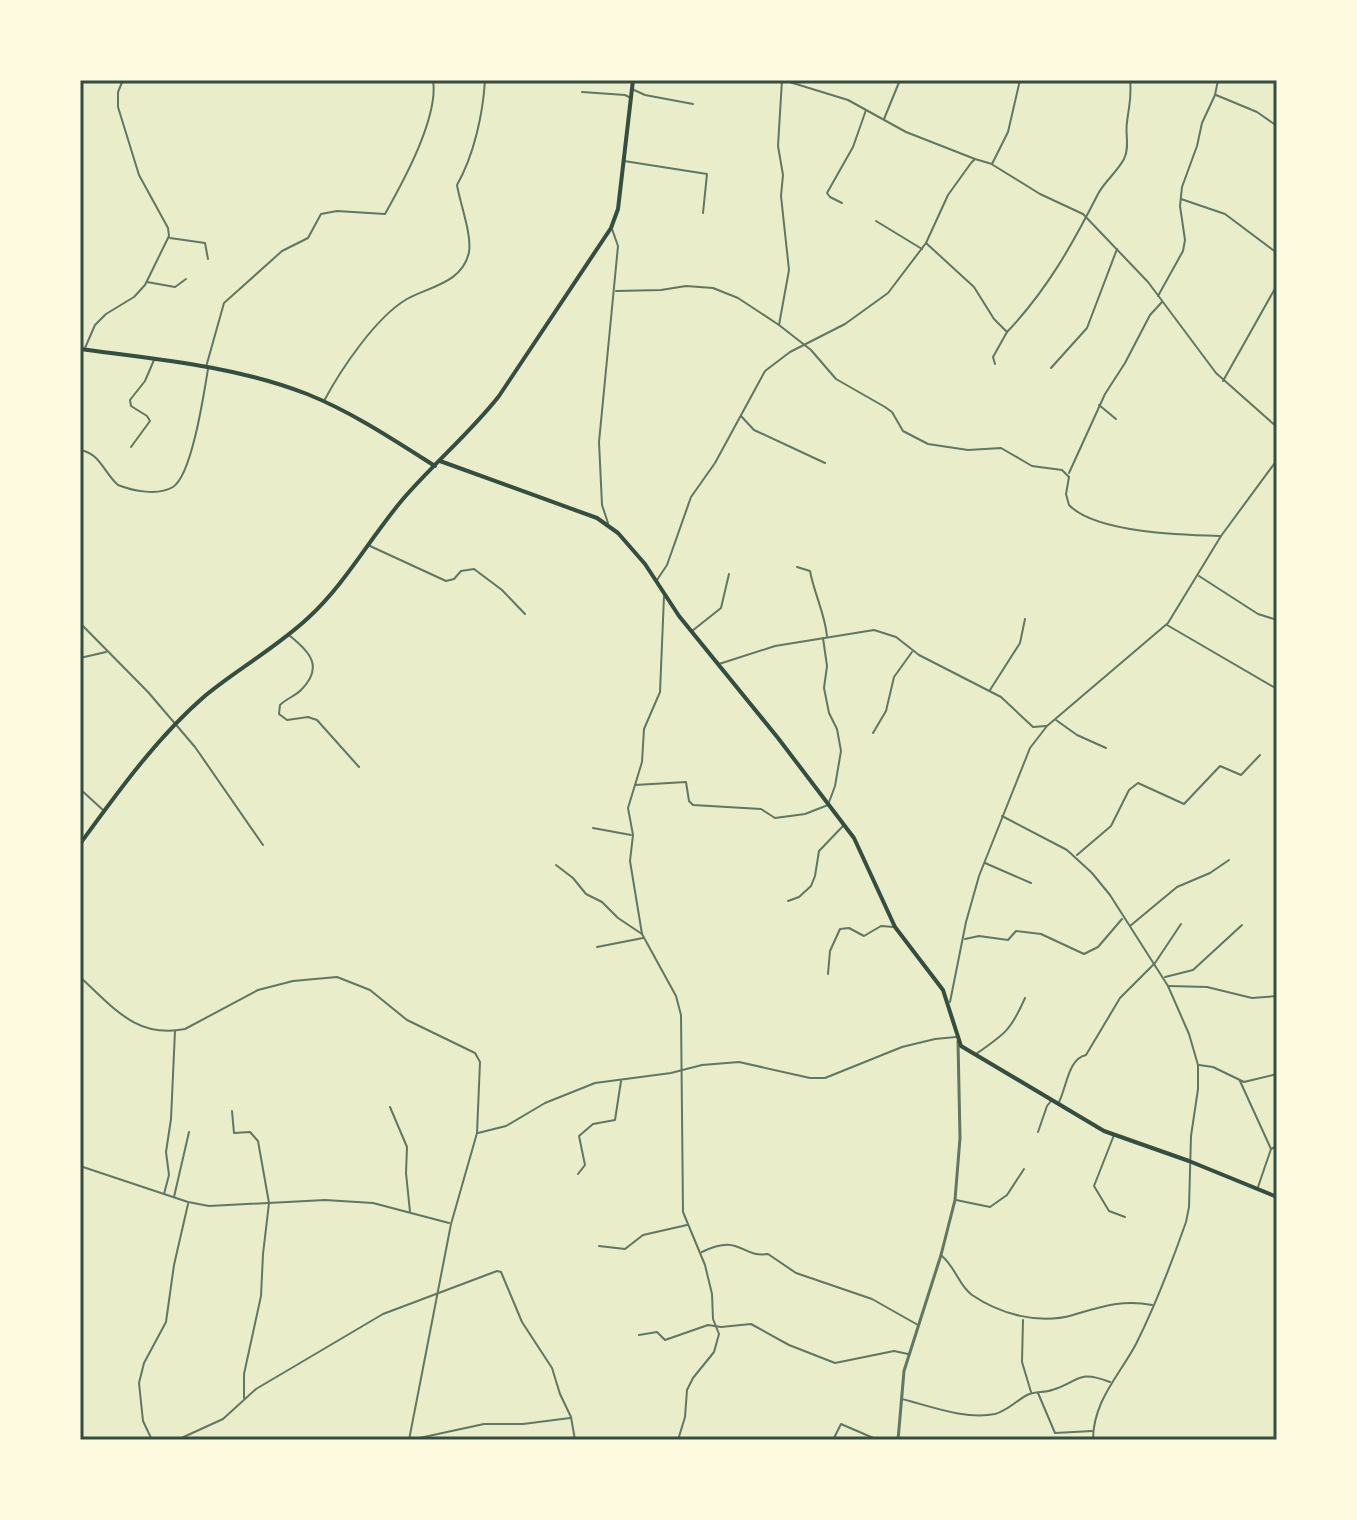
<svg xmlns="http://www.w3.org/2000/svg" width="1357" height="1520" viewBox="0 0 1357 1520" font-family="'Alegreya Sans',sans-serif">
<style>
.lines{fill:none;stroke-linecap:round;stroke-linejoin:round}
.minor{stroke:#617663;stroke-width:2}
.tertiary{stroke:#617663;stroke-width:3}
.secondary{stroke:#344e41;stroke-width:4}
.neatline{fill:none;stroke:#344e41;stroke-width:3}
</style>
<rect width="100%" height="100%" fill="#e9edc9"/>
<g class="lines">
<!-- minor -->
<g class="minor">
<path d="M782,80L778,146L783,175L781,196L789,270L779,325L811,350L836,379L885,407L892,412L903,431L928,444L968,450L1001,448L1032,466L1062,470L1069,477L1066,494L1069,505C1096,533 1183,535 1221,536"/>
<polyline points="783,80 848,100 906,132 975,159"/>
<polyline points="632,89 645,95 693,104"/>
<polyline points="582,92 625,95 631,98"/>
<polyline points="1216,95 1257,112 1277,126"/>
<polyline points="884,119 900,80"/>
<polyline points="624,161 707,174 703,213"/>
<polyline points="993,165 1040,194 1083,214 1148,282 1216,373 1277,427"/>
<polyline points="1181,199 1225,214 1277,253"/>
<polyline points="842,203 830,197 827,193 853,147 866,110"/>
<polyline points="876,221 922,249"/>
<polyline points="170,238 205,243 208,259"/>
<polyline points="926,243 974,287 994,319 1007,332 993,357 995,364"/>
<polyline points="147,282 175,287 186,279"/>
<polyline points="616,291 661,290 686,286 713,288 738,298 779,325"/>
<polyline points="1158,296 1183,251 1185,240 1180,206 1182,187 1197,146 1202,123 1215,95 1218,80"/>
<path d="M1007,332C1047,290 1072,245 1098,194C1105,181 1117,172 1124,159C1130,147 1125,135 1127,122C1129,105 1132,98 1130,80"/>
<polyline points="85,348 95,325 106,314 134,297 145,285 169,236 168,228 139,175 118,107 118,92 123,80"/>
<path d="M206,367L224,303L282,251L308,238L321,214L337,211L385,214C403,182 439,117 433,80"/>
<polyline points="1051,368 1087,328 1117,249"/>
<polyline points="1223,381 1277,285"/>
<path d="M324,401C341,369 376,317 407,299C428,287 463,283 469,252C472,235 460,203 457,185C474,155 483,114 485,80"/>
<polyline points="1099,405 1116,419"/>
<polyline points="741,416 754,430 825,463"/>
<polyline points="131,447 150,421 147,416 131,406 130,400 145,381 154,360"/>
<path d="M80,450C100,453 104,473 118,485C133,491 158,496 173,487C192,475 204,393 208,369"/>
<polyline points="1069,473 1105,394 1125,363 1150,315 1162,302"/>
<polyline points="608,523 602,505 599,442 618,246 612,229"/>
<polyline points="370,546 446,581 454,579 461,571 474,569 502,590 525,614"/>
<path d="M797,567L810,571C814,593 825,614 827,636"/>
<polyline points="1199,576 1258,614 1277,620"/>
<polyline points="657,580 667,565 691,497 715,463 765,371 790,352 845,324 888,293 926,243 948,195 971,163 975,159 992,164 1008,132 1020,80"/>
<polyline points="664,596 660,692 644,729 642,762 628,808 633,835 630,861 642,934 676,996 681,1015 683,1212 705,1265 712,1294 713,1319 719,1334 714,1352 693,1378 687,1390 685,1417 678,1440"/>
<polyline points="80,623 148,692 195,747 263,845"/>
<polyline points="1167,625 1277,689"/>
<polyline points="692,631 721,608 729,574"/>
<path d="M290,636C310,652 324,667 301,690C295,696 286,699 280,705L279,714L287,720L308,717L317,720L359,767"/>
<polyline points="80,658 106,652"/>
<polyline points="719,664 775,646 874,630 896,637 919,655 1001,697 1033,727 1046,726"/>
<polyline points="990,690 1020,643 1025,619"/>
<polyline points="1056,720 1077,735 1106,748"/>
<polyline points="873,733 886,711 894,677 912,652"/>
<polyline points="635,785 686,782 689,801 693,805 761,809 775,818 805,814 828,805 835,786 841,751 837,729 829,713 824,688 827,666 823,638"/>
<polyline points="80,789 103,810"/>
<path d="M1002,816L1067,850L1092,873L1110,895L1168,986L1189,1034L1198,1065V1089L1191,1136L1189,1207L1186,1222C1172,1262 1155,1306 1136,1344C1119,1376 1093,1401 1093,1440"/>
<polyline points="593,828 631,835"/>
<polyline points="1077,855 1111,826 1129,790 1138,783 1184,804 1220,766 1241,775 1260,755"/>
<polyline points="985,863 1031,883"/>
<polyline points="556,865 573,878 586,894 602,902 618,918 642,934"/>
<polyline points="788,901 799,897 811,886 815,876 819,851 843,826"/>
<polyline points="1130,926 1177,887 1210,873 1229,860"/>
<polyline points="965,939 979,936 1008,940 1016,931 1041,934 1084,954 1098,947 1122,919"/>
<polyline points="597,947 643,938"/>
<polyline points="828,974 830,951 840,929 849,928 864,936 881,926 894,927"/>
<path d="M80,977C112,1006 136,1039 185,1029L258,990L293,981L337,977L370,990L407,1020L475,1053L480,1062L477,1133L451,1224L409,1440"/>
<polyline points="1165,977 1193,970 1242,925"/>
<polyline points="1169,986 1207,987 1252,998 1277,996"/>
<polyline points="950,1002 966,922 979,876 1030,748 1047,726 1168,623 1221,536 1277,460"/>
<path d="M976,1054C1005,1034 1011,1030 1025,998"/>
<polyline points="1199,1065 1213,1067 1244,1082 1277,1074"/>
<polyline points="1240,1081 1271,1149"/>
<path d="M1059,1102C1067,1086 1068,1059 1086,1055L1120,998L1155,963L1181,924"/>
<polyline points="390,1107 407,1147 406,1173 410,1212"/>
<polyline points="232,1111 234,1133 250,1132 258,1141 269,1203 263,1254 261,1296 244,1374 244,1398"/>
<polyline points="1038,1132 1047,1106 1051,1101"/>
<polyline points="478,1133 506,1126 545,1103 595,1083 671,1073 702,1065 739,1062 810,1078 825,1078 902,1047 935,1039 956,1037"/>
<polyline points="1114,1135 1094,1186 1109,1211 1125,1217"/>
<polyline points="80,1166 188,1202 209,1206 325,1200 373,1203 449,1223"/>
<polyline points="578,1174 585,1165 579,1136 593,1124 615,1120 621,1081"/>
<polyline points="1258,1187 1271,1149 1277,1146"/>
<polyline points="164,1194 169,1175 166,1152 171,1119 175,1031"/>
<polyline points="174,1197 189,1132"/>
<polyline points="1276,1197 1277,1228"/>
<polyline points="956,1200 990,1207 1007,1195 1024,1169"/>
<polyline points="599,1246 625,1249 643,1235 687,1225"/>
<path d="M702,1252C741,1233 740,1258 768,1254L796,1273L872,1299L918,1325"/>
<path d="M942,1256C956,1268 959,1286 972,1295C1000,1314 1039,1325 1073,1315C1100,1307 1123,1299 1152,1305"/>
<polyline points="1277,1301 1275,1293 1277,1280"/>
<polyline points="1023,1320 1022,1362 1031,1392"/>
<polyline points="639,1335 657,1332 665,1340 708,1325 721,1327 751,1324 789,1345 835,1363 894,1351 908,1354"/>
<polyline points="1038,1393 1055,1433 1092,1431"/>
<path d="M902,1399C930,1406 965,1420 995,1414C1007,1411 1016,1401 1027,1395C1035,1391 1044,1393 1052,1390C1080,1382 1076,1369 1110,1382"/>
<polyline points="152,1440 143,1421 139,1383 144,1363 166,1322 174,1265 188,1204"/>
<polyline points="177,1440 223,1419 256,1389 383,1314 497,1271 501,1272 522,1322 552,1368 560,1394 571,1417 575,1440"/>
<polyline points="410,1440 484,1424 523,1424 570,1418"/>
<polyline points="833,1440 841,1424 878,1440"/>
</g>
<!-- tertiary -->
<polyline class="tertiary" points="898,1440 904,1371 941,1255 955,1200 960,1138 958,1041"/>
<!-- secondary -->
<g class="secondary">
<path d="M80,349C155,359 236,366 307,394C352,412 394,440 435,466"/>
<polyline points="440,461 597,518 618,533 645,564 679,616 778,738 854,838 895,927 943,990 961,1046 1104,1131 1189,1161 1277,1197"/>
<path d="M80,844C117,793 157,737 206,695C239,668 277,647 308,618C346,583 370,538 403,499C434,463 470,433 499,396L611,228L618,209L633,80"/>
</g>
</g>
<!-- border -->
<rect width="1357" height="1520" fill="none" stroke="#fefae0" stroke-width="164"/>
<rect x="82" y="82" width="1193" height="1356" class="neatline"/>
</svg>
